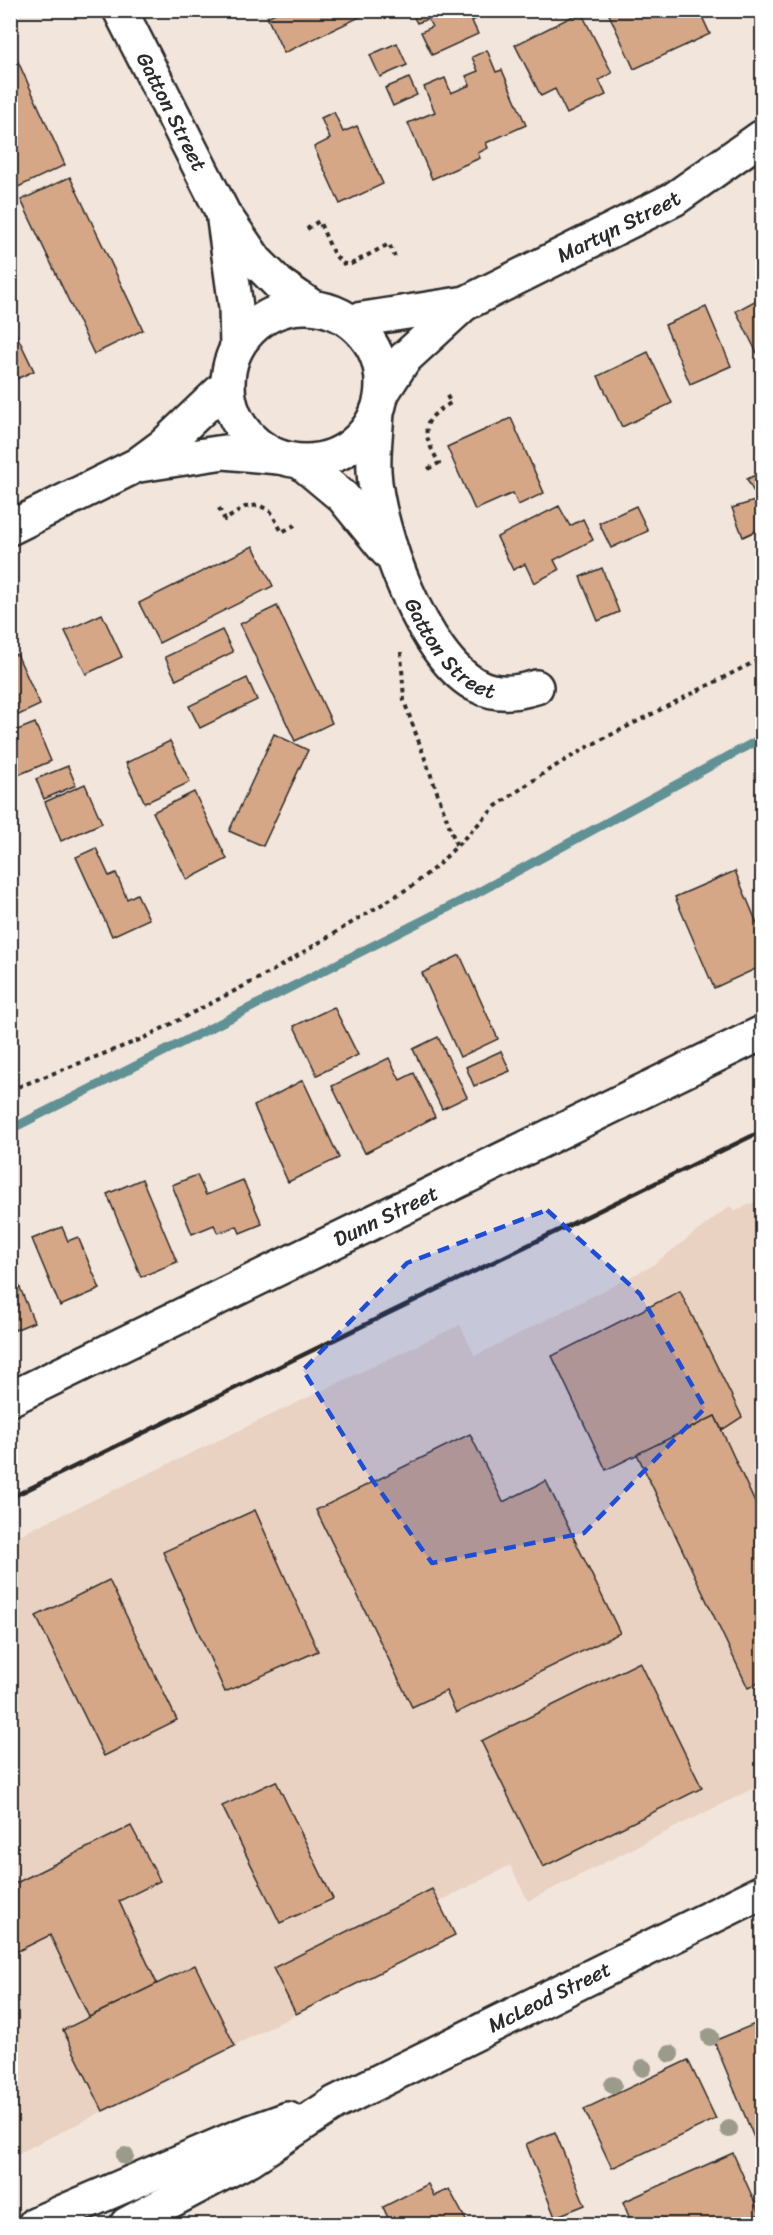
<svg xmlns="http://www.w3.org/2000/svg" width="773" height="2235" viewBox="0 0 773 2235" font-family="Sriracha,sans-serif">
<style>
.built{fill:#e9d2c2}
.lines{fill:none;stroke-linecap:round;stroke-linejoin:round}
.stream{stroke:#609195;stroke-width:9}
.building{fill:#d5a787;stroke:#2b2b2b;stroke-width:1.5}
.minor-casing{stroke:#2b2b2b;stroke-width:38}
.path{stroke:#2b2b2b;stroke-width:4;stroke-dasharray:4.5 4.5;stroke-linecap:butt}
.minor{stroke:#fff;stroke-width:33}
.rail{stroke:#2b2b2b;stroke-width:4.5}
.tree{fill:#9b9b8b}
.marked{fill:#1d4ed8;fill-opacity:0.2;stroke:#1d4ed8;stroke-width:4.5;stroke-dasharray:12 8;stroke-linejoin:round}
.labels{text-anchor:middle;stroke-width:6;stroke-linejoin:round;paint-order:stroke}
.street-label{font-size:21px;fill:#2b2b2b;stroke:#fff}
</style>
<rect width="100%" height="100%" fill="#f2e5db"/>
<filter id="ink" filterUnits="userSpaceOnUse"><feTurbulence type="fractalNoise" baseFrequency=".0167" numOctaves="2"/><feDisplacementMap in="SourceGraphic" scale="12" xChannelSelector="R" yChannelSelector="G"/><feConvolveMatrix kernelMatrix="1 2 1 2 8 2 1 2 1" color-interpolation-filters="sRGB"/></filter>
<g filter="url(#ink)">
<!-- built -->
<polygon class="built" points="762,1198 762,1784 528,1901 510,1865 439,1902 455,1935 11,2157 11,1539 460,1325 475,1356 650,1267 730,1206 736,1211"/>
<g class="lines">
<!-- stream -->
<polyline class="stream" points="10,1127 19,1125 475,894 762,738"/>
</g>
<!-- building -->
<g class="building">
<polygon points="281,10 359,10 362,16 284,53 267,17"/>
<polygon points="410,10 475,10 478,18 472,21 478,34 432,55 421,32 432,27 428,19 417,23"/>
<polygon points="552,10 566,10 555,16"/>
<polygon points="607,10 699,10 710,34 634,69"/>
<polygon points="581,12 612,73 599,80 606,95 567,114 555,89 541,96 515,45"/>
<polygon points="397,43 407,65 380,77 370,55"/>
<polygon points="10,44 65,165 16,188 10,174"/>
<polygon points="487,50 496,72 502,70 526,125 486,143 488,148 478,153 480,158 432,179 408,123 435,112 424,87 445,78 451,93 470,85 466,76 478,71 472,57"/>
<polygon points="409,78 417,95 393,106 385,88"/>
<polygon points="334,112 343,132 357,126 383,184 340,204 314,147 330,139 321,118"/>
<polygon points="70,177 143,330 94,354 21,200"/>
<polygon points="762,297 762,350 757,353 736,311"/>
<polygon points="706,307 731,366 690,384 665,325"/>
<polygon points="10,321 34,371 10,382"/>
<polygon points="648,352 672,403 622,427 598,376"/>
<polygon points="511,418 544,493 518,505 513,493 475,510 447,447"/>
<polygon points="762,472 762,528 743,537 732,508 758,500 747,479"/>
<polygon points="559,506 570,526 583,519 593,540 554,560 559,570 534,583 525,564 513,570 497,537"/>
<polygon points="636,506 648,531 611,548 599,523"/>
<polygon points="253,546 273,586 159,643 139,603"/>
<polygon points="602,568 619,612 598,621 580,577"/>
<polygon points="277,606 332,723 295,741 240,624"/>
<polygon points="102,614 122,657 86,674 65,631"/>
<polygon points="222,630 233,652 176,680 165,657"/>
<polygon points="17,654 40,705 10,719 10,657"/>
<polygon points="247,678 257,700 200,728 189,706"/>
<polygon points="35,723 51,761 18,775 10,756 10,733"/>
<polygon points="274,734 308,750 263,846 229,831"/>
<polygon points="170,741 190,782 145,803 126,763"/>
<polygon points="68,766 76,785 44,799 36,779"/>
<polygon points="85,784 102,823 61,841 45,802"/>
<polygon points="194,792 227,859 187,880 153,812"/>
<polygon points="96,848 109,876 116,873 127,899 137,894 149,919 112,936 76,857"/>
<polygon points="735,871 762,935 762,966 714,988 675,897"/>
<polygon points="460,955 498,1039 460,1057 422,973"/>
<polygon points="334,1007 358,1055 317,1075 294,1026"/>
<polygon points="438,1037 467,1097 442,1109 413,1049"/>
<polygon points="501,1051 510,1071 474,1086 466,1067"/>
<polygon points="389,1058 400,1080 414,1073 435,1117 365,1153 332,1086"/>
<polygon points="303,1080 339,1158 288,1182 254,1106"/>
<polygon points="197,1175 206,1195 243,1180 262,1224 240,1233 237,1226 218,1233 214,1225 192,1234 172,1185"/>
<polygon points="142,1179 177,1262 141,1277 107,1194"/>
<polygon points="62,1227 68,1241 78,1237 100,1289 60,1306 32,1239"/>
<polygon points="12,1268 34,1322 10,1332 10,1269"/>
<polygon points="680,1291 742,1417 722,1430 715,1416 606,1470 552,1356"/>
<polygon points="715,1416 762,1518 762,1681 748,1688 637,1454"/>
<polygon points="470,1434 503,1502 546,1481 620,1633 456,1713 446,1691 412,1707 316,1510"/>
<polygon points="255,1510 318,1651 225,1692 163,1552"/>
<polygon points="109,1580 177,1720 104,1756 36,1616"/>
<polygon points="640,1662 702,1788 543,1867 481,1741"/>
<polygon points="276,1781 333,1899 280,1923 222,1806"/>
<polygon points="131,1826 160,1881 119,1901 157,1984 89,2017 50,1935 10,1955 10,1886"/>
<polygon points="432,1889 455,1935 296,2014 273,1968"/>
<polygon points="195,1965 235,2046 103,2111 63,2030"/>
<polygon points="762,2021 762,2157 714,2041"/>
<polygon points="688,2060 716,2119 612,2168 584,2109"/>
<polygon points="555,2132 585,2205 555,2217 526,2144"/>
<polygon points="733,2153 760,2214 737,2224 632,2224 623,2202"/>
<polygon points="428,2184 434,2196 449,2189 468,2224 381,2224 389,2220 383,2207"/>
</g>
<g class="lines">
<defs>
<g id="minor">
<path id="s1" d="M120,10L223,213L256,261L279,284L311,306"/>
<polyline points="224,220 236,307 237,347"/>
<circle cx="305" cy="384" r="77"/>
<path id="s2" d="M350,321L466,303L674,199L762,137"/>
<polyline points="382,393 404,359 464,304"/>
<path id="s3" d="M377,412C376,431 373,451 374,471C377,530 423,659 478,686C497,696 517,693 536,687"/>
<polyline points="301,462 343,497 387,551"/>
<polyline points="139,465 224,452 278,457"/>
<polyline points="10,528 137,465 164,445 227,385"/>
<path id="s4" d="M10,1399L762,1033"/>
<polyline points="35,2224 240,2136 288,2119"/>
<path id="s5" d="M127,2224L250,2159L335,2103L762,1892"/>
</g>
</defs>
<!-- minor casing -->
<use href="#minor" class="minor-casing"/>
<!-- path -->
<g class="path">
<polyline points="307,229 319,221 334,255 344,264 351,264 389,244 395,257"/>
<path d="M428,469L439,463C423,434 418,421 451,403L446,394"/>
<polyline points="219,508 225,520 245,507 259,505 271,512 282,532 295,525"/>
<polyline points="401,652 404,701 457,847"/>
<polyline points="10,1090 142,1039 269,973 412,886 438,865 496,806 547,771 591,745 762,658"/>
</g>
<!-- minor -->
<use href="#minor" class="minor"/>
<!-- rail -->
<polyline class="rail" points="10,1498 762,1131"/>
</g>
<!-- trees -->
<g class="tree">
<circle cx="710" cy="2037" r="9"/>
<circle cx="670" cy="2054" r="9"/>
<circle cx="643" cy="2068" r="9"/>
<circle cx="613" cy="2085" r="9"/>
<circle cx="729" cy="2129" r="9"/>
<circle cx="125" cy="2156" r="9"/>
</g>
</g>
<!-- marked area -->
<path class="marked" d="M547,1210L640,1294L705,1408L584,1533L432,1563L365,1470L303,1370L407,1263Z"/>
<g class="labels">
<!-- street labels -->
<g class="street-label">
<text dy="7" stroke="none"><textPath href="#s1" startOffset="114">Gatton Street</textPath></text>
<text dy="7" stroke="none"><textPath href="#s2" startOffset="288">Martyn Street</textPath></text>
<text dy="7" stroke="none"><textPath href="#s3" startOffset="258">Gatton Street</textPath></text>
<text dy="7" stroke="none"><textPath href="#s4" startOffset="418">Dunn Street</textPath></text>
<text dy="7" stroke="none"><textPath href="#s5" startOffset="480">McLeod Street</textPath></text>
</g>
</g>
<!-- margin -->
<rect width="773" height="2235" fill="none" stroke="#fff" stroke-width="36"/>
<rect x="18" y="18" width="737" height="2199" fill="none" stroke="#2b2b2b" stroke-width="2" filter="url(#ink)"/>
</svg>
